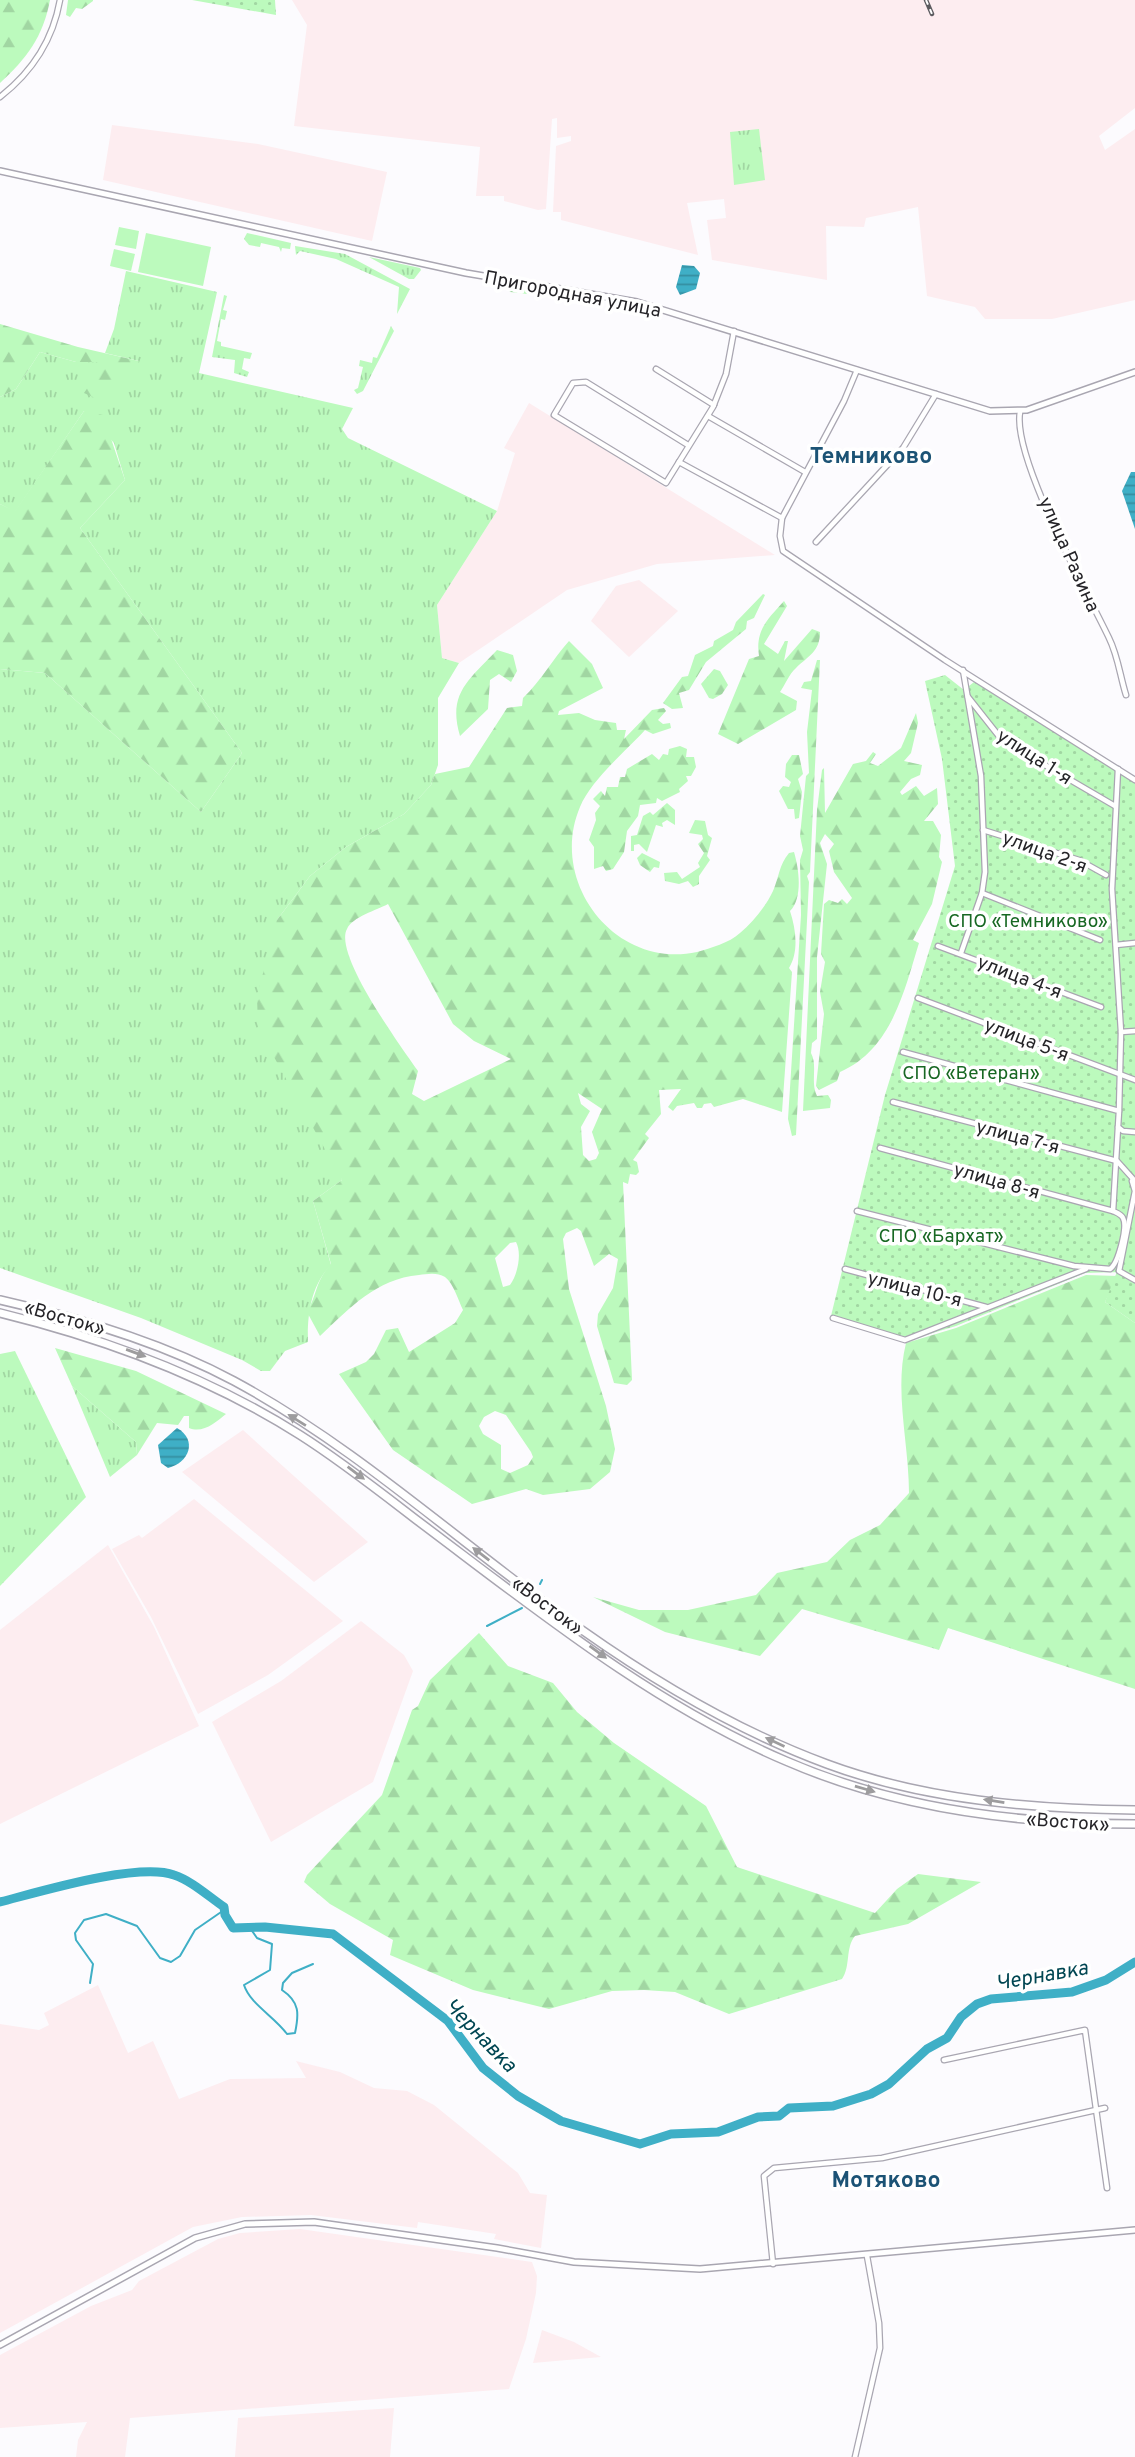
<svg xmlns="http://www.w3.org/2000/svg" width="1135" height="2457" viewBox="0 0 1135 2457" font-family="Overpass,sans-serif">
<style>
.industrial{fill:#fdedf0}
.grass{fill:url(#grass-tufts)}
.forest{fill:url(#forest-firs);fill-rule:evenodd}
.park{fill:#bcfabd}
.garden{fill:url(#garden-dots)}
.water{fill:url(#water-rules)}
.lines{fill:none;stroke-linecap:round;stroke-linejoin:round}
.stream{stroke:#3fafc6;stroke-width:2}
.river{stroke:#3fafc6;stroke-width:9}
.street-casing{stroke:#a9a6b1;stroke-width:7}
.secondary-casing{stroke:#a9a6b1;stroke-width:8}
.highway-casing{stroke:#a9a6b1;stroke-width:10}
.street{stroke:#fff;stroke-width:4.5}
.secondary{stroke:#fff;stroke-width:5}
.highway{stroke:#fff;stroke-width:7}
.rail-casing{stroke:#5c5b5f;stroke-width:4.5}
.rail{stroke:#fff;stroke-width:2;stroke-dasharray:5;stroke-linecap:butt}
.oneway{fill:#9d9c9e}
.labels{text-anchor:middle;stroke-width:7;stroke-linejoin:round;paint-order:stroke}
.street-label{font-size:19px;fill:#252428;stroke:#fff}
.park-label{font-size:19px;fill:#186823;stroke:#fff}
.water-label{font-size:21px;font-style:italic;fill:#004652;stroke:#fff}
.quarter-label{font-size:23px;font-weight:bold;fill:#1c5375;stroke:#fff}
</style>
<defs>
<pattern id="grass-tufts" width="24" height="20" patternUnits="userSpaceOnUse" patternTransform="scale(1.75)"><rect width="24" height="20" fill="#bcfabd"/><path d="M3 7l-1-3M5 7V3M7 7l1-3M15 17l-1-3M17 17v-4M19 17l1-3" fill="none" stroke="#a1d6a2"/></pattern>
<pattern id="forest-firs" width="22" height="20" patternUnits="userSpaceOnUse" patternTransform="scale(1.75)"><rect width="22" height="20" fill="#bcfabd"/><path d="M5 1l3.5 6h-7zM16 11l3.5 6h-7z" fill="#a1d6a2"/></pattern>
<pattern id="garden-dots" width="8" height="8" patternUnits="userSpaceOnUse" patternTransform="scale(1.75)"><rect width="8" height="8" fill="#bcfabd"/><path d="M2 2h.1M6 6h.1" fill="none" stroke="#a1d6a2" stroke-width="1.8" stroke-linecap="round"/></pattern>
<pattern id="water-rules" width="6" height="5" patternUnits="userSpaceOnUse" patternTransform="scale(1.75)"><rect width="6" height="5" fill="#3fafc6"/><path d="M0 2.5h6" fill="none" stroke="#358ea1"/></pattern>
</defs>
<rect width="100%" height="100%" fill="#fcfbfe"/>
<!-- industrial -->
<g class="industrial">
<polygon points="292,0 1135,0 1135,108 1099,136 1105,150 1135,129 1135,300 1052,319 985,319 975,307 927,296 918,207 866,218 864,227 826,226 827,280 712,260 707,220 726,218 724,199 687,203 698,255 561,220 561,212 553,212 556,146 571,141 571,136 557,138 557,118 552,119 546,209 538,210 504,201 504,196 476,196 480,147 294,126 307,25"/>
<polygon points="112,125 258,144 387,172 372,241 103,180"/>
<polygon points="529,403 775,555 657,564 567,590 459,663 442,658 437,605 497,511 515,453 504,448"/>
<polygon points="639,580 678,611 629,657 591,621 616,586"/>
<polygon points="243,1430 305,1486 368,1542 314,1582 182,1472"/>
<polygon points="194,1499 343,1621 268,1675 198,1714 151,1617 112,1549 139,1535 142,1538"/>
<polygon points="108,1545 154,1627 199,1726 0,1824 0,1630"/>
<polygon points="361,1621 404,1655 413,1671 373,1782 271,1842 212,1722 281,1681"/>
<polygon points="98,1985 128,2053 153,2041 179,2099 230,2079 306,2078 296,2061 340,2072 374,2088 407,2091 434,2105 518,2173 530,2193 547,2195 541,2248 494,2239 496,2234 418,2222 417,2228 311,2215 242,2217 193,2227 0,2333 0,2024 39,2030 49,2025 44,2013"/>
<polygon points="300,2229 532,2262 537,2276 536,2293 526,2339 509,2389 130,2418 125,2457 76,2457 78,2440 87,2422 0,2428 0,2355 91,2306 132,2290 139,2281 218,2239 240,2233"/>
<polygon points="542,2330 574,2342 601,2357 533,2363"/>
<polygon points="394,2408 390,2457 235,2457 238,2418"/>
</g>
<!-- grass -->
<g class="grass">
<polygon points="759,129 765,180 734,185 730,132"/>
<polygon points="247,233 291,243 290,249 282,248 281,252 279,247 261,243 260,247 249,245 244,239"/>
<polygon points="295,246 345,254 410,289 397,314 399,287 336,259 300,251 296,255"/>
<polygon points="369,257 420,268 421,270 414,279 409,279"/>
<path d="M126,271L217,292L199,373L353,408L342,429L348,438L497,511L437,605L442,658L459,663L438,698V765L431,785L404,814L346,847L310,876L277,920L342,1180L313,1201L331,1265C311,1285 307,1315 308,1342L285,1351L270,1371H261L242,1360L141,1318L0,1268V669L45,673L201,812L242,753L80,528L125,480L114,443L84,411L15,512L0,504V397L16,389L40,352L76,362L139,361L105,353L114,329Z"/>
<polygon points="224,295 227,296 223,310 227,311 225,320 221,319 217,341 221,342 221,346 252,353 250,359 244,358 242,369 249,372 247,377 234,373 235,360 212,357"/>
<polygon points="391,326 394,331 363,391 357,394 354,390 358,388 363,367 359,366 360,360 372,363 373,357 377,358"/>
<polygon points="15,1351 86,1497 0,1586 0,1354"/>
<polygon points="72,1386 136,1442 137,1455 110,1477"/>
</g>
<!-- forest -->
<g class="forest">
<path d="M0,0H50C43,37 27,58 0,83Z"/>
<polygon points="68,0 93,0 93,1 82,9 76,8 70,17 66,15"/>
<polygon points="507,283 537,291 536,295 510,292"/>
<polygon points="0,324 78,347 139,361 104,402 84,393 105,362 76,362 40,352 16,389 0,397"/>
<polygon points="84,411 103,415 125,480 80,528 242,753 201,812 45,673 0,669 0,504 15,511"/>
<polygon points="763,594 765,595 754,618 747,621 746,629 706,662 689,690 679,693 683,708 672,709 663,703 682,677 688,676 695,655 713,646 714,641 733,630 736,622"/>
<path d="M784,601L787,606L764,644L778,654L785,641H788L784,661L812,629L820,632C820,652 808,656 796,668C789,674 785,685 780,692L797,701L796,710L738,744L718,734L749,659L759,656C755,630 768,619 784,601Z"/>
<path d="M569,641L592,664L603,688L559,711L558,715L579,713L595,720L616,723L617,730H626L624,739L652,710L664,708L666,711L658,720L663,724L670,723L671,728L653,734L645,730C625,752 591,780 580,807C548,882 615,970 697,952C711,948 729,943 740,933C753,922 766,906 773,891C779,877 779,865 789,853L794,852C799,869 803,898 790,911C796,929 799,952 789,968L792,972L782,1112L743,1099L714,1107L711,1103L704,1104L702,1108H697L694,1103L677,1106L673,1111L668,1107L681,1089L659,1090L661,1114L645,1134L649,1138L633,1160L637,1162L639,1172L636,1175L630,1174L628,1184L623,1182L632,1380L627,1385L614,1383L597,1326L598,1314L613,1288L618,1259L609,1254L594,1266L581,1231L577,1228L566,1233L563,1239L569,1289L606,1406L615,1449L610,1472L590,1489L543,1495L526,1489L472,1504L393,1450L339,1374L366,1362L374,1354L386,1330L398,1328L409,1352L455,1323L463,1310C458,1300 454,1284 445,1277C437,1272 427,1274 419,1275C376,1279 350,1308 320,1336L307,1312C318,1293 315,1281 331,1264L313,1201L342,1180L258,1028L257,996L277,920L310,876L346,847L404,814L431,785L435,774L469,767L507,708L522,706L523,698C541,681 552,660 569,641ZM388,904L453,1024L474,1041L511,1059L424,1101L412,1094L418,1071C402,1048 333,954 347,929C352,917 377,910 388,904ZM578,1093L602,1109L592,1132L599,1153L596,1159L589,1161L583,1155L581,1127L590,1111L581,1104ZM516,1242C522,1253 518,1274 510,1285L503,1287L495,1258L510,1243ZM495,1411L506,1415L531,1452L533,1457L528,1465L510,1473L501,1469V1445L483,1434L479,1426L484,1417Z"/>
<path d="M497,650L513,655L517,671L511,682L499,674L490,680L488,709L460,736C447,693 470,679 497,650Z"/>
<polygon points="817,660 820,660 810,872 807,876 809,882 796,1135 792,1136 788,1119 801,915 800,860 803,850 800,836 806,776 809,773 807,732 812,690 801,688 804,682 811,681"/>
<polygon points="714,669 720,671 728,685 722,694 713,699 709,698 701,684"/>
<path d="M916,713L918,723L911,753L904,761L922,765L920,775L911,779L900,792L902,795L916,786L924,796L937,788L938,804L924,821H933L941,835L939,857L942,862L932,904L913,940L919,943C904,992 891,1050 840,1072L837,1081L819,1090L816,1086L824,1014L820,992L825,962L821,954L824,904L829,900L838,903L842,899L847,904L852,898L834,872L829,851L834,844L825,834L820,843L827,864L817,957V1039L812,1043L811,1053C818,1066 810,1082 817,1096L828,1095L831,1100L830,1108L803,1111L817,810L822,770L824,768L825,813L853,764L866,761L873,752L876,754L870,763L878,766L901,748Z"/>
<polygon points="680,746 687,749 686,757 694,757 696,767 691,776 686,776 688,781 679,789 680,792 662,801 657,798 656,803 640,805 638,816 627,831 624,852 613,869 606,871 603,866 594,869 594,847 589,840 596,820 595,813 600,806 593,799 601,791 605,796 607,787 618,787 620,777 625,777 627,769 652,754 659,760 663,754 668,755 669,749"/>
<polygon points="792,755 799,755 803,774 798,779 802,792 799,818 795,819 794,809 788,809 779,791 783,786 789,787 791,782 785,777 786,764"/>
<polygon points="667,803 675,810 675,825 667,820 662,823 663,827 656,825 647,852 639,844 634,845 634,851 631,851 631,836 637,835 643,816 650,812 653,815"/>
<polygon points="695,820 705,821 708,835 712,838 707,856 710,860 699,876 699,884 693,887 688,881 679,884 665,881 664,873 677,872 682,879 700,867 698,863 704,853 698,844 703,839 702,835 689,833"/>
<polygon points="642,853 660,862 659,868 654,867 650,872 640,865 637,858"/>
<path d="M1086,1275L1118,1276L1105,1302L1135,1323V1689L948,1628L939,1650L802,1609L760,1656L665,1632L593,1597L639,1610H688L756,1595L777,1573L827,1562L850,1540L880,1525L909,1493C909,1443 894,1392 906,1343L956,1328Z"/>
<path d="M55,1348L136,1371L226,1414C216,1422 203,1434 189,1428V1416H184L178,1425L157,1423L137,1455L136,1442L72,1386Z"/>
<path d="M479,1633L508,1666L553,1683L577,1712L614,1743L706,1806L737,1867L875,1913L897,1889L918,1874L981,1882L908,1924L855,1936C845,1948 851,1966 842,1979L729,2014L675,1992L644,1990L612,1991L549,2009L473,1990L390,1955L393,1940L330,1904L304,1882L307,1875L382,1795L412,1710L418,1706L430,1680Z"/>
</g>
<!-- park -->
<g class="park">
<polygon points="119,227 139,231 136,249 115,245"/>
<polygon points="146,233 211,247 203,286 138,272"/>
<polygon points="114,249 135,254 131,271 110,266"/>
</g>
<!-- garden -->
<g class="garden">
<polygon points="192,0 275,0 276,15"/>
<polygon points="945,675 964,690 974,682 1135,783 1135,1323 1105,1302 1118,1269 1117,1272 1085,1273 956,1326 903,1342 830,1320 885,1095 955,866 942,759 925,681"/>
</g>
<!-- water -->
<g class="water">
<polygon points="682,265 694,266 700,273 696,289 680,295 676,287"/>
<polygon points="1131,472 1135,472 1135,529 1122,491"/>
<path d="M177,1428C198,1440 189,1463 168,1468L161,1463L158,1445Z"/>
</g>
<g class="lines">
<!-- stream -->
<g class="stream">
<polyline points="540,1584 542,1580"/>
<polyline points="487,1626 522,1608"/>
<path d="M250,1928L257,1938L272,1944L270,1970L244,1985C250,2004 275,2017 287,2034L295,2033C299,2014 300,2002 282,1990L283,1983L292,1973L313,1964"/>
<polyline points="90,1983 93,1964 76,1940 75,1933 84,1920 106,1914 137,1926 160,1958 171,1962 180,1956 195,1930 224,1910"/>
</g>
<!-- river -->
<path class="river" d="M0,1902C39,1892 138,1862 174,1875C192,1881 208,1896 224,1907L225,1915L233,1928L265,1927L333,1934L448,2021L483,2068L518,2096L561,2121L640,2144L671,2134L718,2132L758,2117L779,2116L789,2108L833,2106L871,2094L889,2084L927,2049L947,2038L961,2017L977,2004L991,1999L1072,1992L1106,1980L1135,1962"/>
<defs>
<g id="street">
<path d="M0,97C32,72 53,40 60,0"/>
<polyline points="656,369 714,405"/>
<polyline points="857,370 844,401 782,518 780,536 783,551 945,660 1135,780"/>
<path d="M1020,412C1012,457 1087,592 1109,638C1118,656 1120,676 1126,695"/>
<polyline points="708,416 805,472"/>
<polyline points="688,445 586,382 573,383 554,415 666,483 713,407 726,374 734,331"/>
<polyline points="679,462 782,518"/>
<polyline points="816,542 903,448 936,394"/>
<polyline points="968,697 1002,740 1115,806"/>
<polyline points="1118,769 1112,889 1121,1032 1119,1111"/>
<polyline points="983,830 1079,860 1106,875"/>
<polyline points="982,893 1100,940"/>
<polyline points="1116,945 1135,943"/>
<polyline points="938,946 1101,1007"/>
<polyline points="961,953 982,893 985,872 981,776 963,670"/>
<polyline points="918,998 1135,1080"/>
<polyline points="1121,1032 1135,1031"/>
<polyline points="903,1052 1119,1111 1118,1127 1123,1131 1135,1132"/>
<polyline points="893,1102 1117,1161 1135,1181"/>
<polyline points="880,1148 1113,1211"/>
<polyline points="1132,1181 1135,1191 1119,1271 1135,1280"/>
<path d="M857,1211L1074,1266L1110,1269C1118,1264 1128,1227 1123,1218C1121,1214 1117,1213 1113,1211L1118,1127"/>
<polyline points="845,1269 986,1307"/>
<polyline points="833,1318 905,1340 1086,1269"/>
<polyline points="944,2060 1085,2030 1107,2188"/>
<polyline points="773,2264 764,2176 774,2168 882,2158 1105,2108"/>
<polyline points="855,2457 880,2348 879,2323 867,2256"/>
</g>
<g id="secondary">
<polyline points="0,171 466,273 637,302 990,411 1027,410 1135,372"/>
<polyline points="0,2345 195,2238 245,2224 314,2222 497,2248 574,2262 700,2269 1135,2230"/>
</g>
<g id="highway">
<path d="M0,1300C80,1318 161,1342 234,1381C360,1449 465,1548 582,1630C657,1683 740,1732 827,1764C924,1800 1033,1809 1135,1810"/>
<path d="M0,1313C106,1339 207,1376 300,1435C341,1461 379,1491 418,1521C534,1608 652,1704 786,1761C894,1808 1018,1824 1135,1824"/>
</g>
</defs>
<!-- street casing -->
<use href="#street" class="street-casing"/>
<!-- secondary casing -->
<use href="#secondary" class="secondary-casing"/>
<!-- highway casing -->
<use href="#highway" class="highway-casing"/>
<!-- street -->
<use href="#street" class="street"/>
<!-- secondary -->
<use href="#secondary" class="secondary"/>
<!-- highway -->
<use href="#highway" class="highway"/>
<defs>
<polyline id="rail" points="926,0 932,14"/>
</defs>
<!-- rail casing -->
<use href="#rail" class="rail-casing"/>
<!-- rail -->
<use href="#rail" class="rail"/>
</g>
<!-- one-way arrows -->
<defs><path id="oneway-solid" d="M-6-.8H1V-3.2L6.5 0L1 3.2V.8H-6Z" transform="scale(1.75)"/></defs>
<g class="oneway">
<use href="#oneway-solid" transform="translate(136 1353) rotate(20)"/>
<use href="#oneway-solid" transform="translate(297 1420) rotate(-148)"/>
<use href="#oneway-solid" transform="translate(356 1473) rotate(37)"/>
<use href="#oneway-solid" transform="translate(481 1554) rotate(-142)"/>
<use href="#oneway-solid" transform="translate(598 1652) rotate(36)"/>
<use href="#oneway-solid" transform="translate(775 1742) rotate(-155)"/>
<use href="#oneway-solid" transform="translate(865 1789) rotate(16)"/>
<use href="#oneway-solid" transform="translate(994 1801) rotate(-171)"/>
</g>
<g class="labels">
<!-- street labels -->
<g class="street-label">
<text transform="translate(573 293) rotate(11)" y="7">Пригородная улица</text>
<text transform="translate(1070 554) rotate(66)" y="7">улица Разина</text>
<text transform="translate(1035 756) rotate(33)" y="7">улица 1-я</text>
<text transform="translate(1045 851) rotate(20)" y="7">улица 2-я</text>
<text transform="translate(1020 976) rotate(21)" y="7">улица 4-я</text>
<text transform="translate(1027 1039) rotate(21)" y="7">улица 5-я</text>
<text transform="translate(1018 1136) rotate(15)" y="7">улица 7-я</text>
<text transform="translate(997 1180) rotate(16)" y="7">улица 8-я</text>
<text transform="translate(915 1288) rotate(14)" y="7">улица 10-я</text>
<text transform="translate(65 1317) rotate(16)" y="7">«Восток»</text>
<text transform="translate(548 1605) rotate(37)" y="7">«Восток»</text>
<text transform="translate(1068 1821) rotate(4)" y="7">«Восток»</text>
</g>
<!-- park labels -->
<g class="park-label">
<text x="1028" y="927">СПО «Темниково»</text>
<text x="971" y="1079">СПО «Ветеран»</text>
<text x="941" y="1242">СПО «Бархат»</text>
</g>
<!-- water labels -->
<g class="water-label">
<text transform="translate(1042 1975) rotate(-10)" y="7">Чернавка</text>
<text transform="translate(481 2035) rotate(46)" y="7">Чернавка</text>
</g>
<!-- quarter labels -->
<g class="quarter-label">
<text x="871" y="463">Темниково</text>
<text x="886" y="2187">Мотяково</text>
</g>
</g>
</svg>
